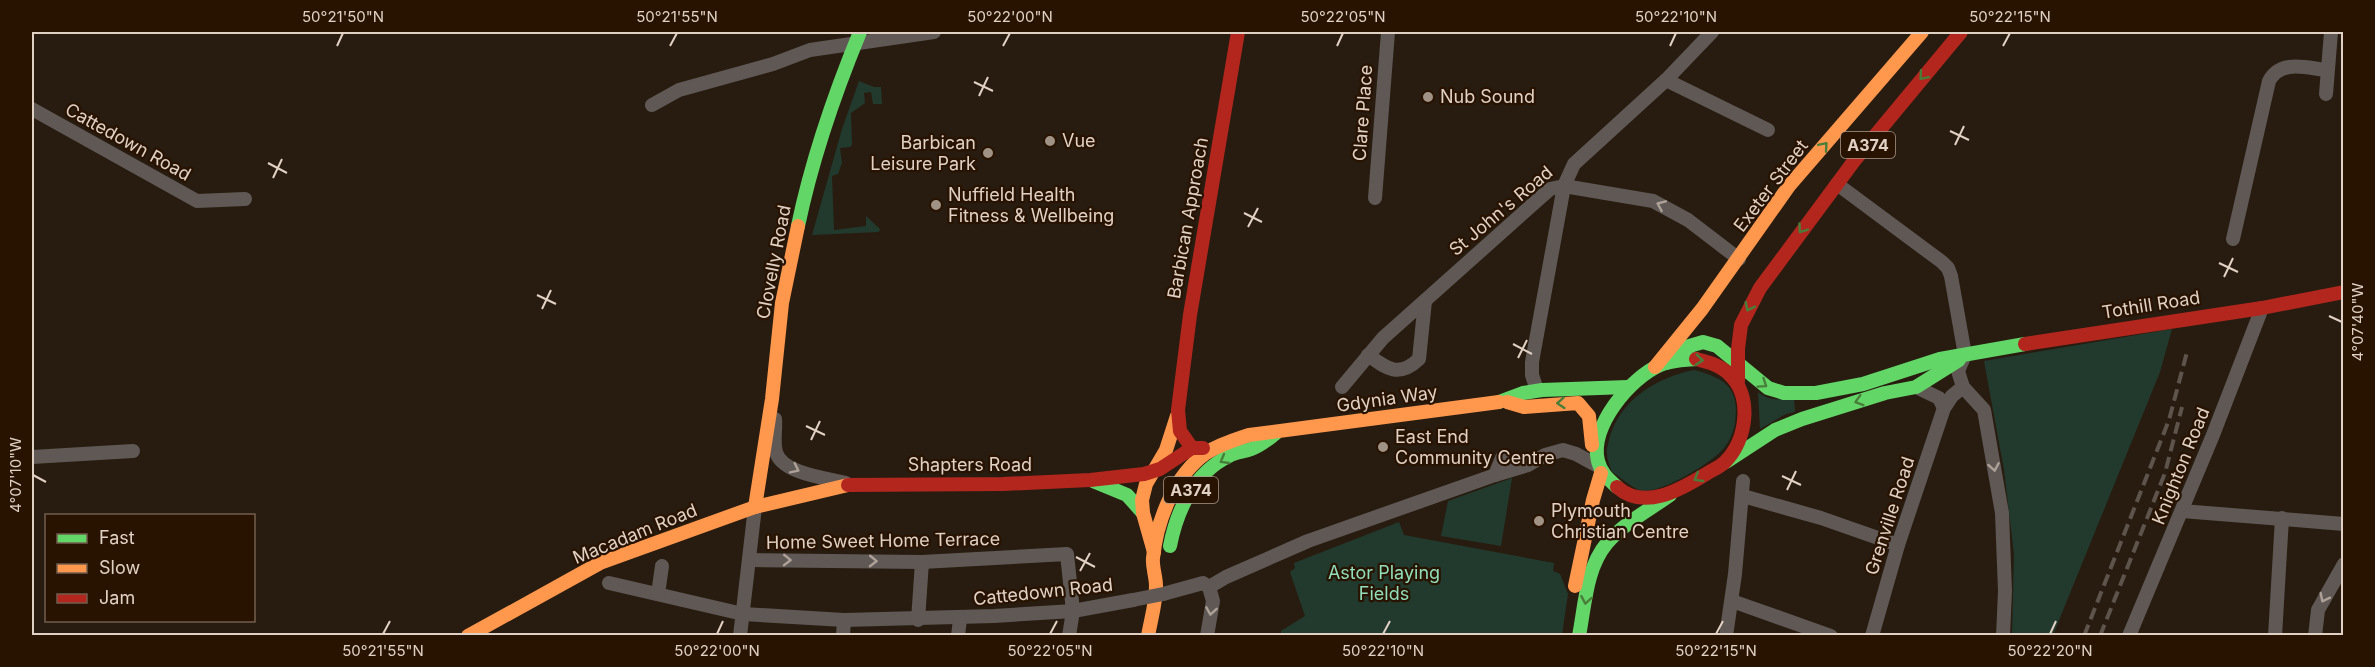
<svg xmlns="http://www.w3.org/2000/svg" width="2375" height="667" viewBox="0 0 2375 667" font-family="Inter,sans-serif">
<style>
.green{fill:#223a2d}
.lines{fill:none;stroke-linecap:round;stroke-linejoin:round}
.street{stroke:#5f5855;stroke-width:14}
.fast{stroke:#63d668;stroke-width:14}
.slow{stroke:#ff974d;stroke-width:14}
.jam{stroke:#b3261e;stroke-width:14}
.rail{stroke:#5e544c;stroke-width:4;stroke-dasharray:12 6;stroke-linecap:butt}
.street-bridge{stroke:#5f5855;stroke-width:14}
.oneway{stroke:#487e39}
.oneway2{stroke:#ada198}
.ticks{fill:none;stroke:#e1d1c4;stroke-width:2}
.poi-dot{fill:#a09285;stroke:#281200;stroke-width:2}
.labels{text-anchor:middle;stroke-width:4.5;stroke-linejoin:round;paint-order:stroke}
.shield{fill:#281200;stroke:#aa9889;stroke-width:1.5}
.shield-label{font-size:16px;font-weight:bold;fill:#e1d1c4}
.poi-label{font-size:18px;fill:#e1d1c4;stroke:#281200;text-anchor:start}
.street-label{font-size:18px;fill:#e1d1c4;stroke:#281200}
.park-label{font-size:18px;fill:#90dfbc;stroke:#281200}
.neatline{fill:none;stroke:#e1d1c4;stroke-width:2}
.ticks-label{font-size:15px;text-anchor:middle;fill:#e1d1c4}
</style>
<rect width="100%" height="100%" fill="#281c10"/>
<!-- green -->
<g class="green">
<polygon points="859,81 874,87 881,87 882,104 873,104 871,92 864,93 865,103 851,113 852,145 850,147 840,148 842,163 838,174 832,176 834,230 866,226 866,216 880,229 879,232 812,235 842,129"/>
<polygon points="2172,329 2160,372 2053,635 2012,635 2014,554 2004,470 1984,361"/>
<path d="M1694,370C1726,378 1740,389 1735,423C1733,435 1727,447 1717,455C1703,467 1657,496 1639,490C1630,486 1620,477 1612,472C1610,466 1607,460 1607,454C1606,450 1608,445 1609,440C1618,401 1657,377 1694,370Z"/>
<path d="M1758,392C1768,401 1781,400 1794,398L1795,412L1786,414L1760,429Z"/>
<polygon points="1512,478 1501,546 1441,536 1448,501"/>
<polygon points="1399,522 1404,535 1554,563 1553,571 1560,574 1568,594 1562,635 1281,636 1281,631 1305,616 1290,572 1295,568 1294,563"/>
</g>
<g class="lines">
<!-- street -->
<g class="street">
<polyline points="1666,80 1768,130"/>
<polyline points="2326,94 2331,32"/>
<polyline points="652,105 679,90 773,64 810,50 934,32"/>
<polyline points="32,109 197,201 245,199"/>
<polyline points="1837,184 1942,262 1948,268 1951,276 1965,355 1958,371 1963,387 1984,410 2002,513 2005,591 2003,636"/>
<polyline points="1375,198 1388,32"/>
<path d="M2233,239L2269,81C2281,59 2306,68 2327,70"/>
<path d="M1368,355C1387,369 1399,378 1419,359L1425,301"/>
<polyline points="1342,387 1383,338 1550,189 1564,186 1653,201 1688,220 1739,259"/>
<polyline points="1916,387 1939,398 1944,408"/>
<polyline points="1537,390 1532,375 1532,362 1564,186 1574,164 1666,80 1712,32"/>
<path d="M775,419C776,429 773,442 776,452C782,474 827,478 846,483"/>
<polyline points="32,457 133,451"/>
<polyline points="1495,475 1528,465 1545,455 1563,450 1576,454 1598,466"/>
<polyline points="1743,496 1821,518 1898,545"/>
<polyline points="2182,511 2344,524"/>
<polyline points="750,560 922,562 1067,554 1073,611 1069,636"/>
<polyline points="609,583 743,614 844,620 994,616 1073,611 1133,600"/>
<polyline points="1209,587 1226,577 1308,541 1495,475 1502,458"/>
<polyline points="658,594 662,566"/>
<polyline points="1163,594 1203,583 1209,587"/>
<polyline points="1732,601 1831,636"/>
<polyline points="918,620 922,562"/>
<polyline points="740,636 755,507"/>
<polyline points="843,636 844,620"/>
<polyline points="958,636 960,619"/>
<polyline points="1207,636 1213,601 1209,587"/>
<polyline points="1726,636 1735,574 1743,481"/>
<polyline points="1872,636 1898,545 1944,408 1952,396 1963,387"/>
<polyline points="2129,636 2213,435 2262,308"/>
<polyline points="2275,636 2282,518"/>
<polyline points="2315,636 2318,610 2344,564"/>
</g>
<!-- fast -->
<g class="fast">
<path d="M798,226C812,159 834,95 860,32"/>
<polyline points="1666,363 1686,347 1703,342 1717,346 1768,388 1784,393 1816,393 1863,384 1940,359 2025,344"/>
<polyline points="1499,402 1523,393 1542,390 1628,387"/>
<polyline points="1726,462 1775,430 1802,419 1885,393 1916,387 1959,360"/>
<polyline points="1093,481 1127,495 1143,513"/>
<path d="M1617,487C1608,479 1601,473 1598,461C1589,427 1630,378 1660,365C1671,360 1684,360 1696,359"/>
<path d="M1170,546C1177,510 1194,473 1229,456C1236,452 1244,452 1251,449C1260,446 1267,440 1275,434"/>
<path d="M1579,636C1585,605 1586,568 1607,543C1624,523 1649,510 1670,495"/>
</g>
<!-- slow -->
<g class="slow">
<polyline points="1655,367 1702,309 1789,186 1922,32"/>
<polyline points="1507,402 1524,407 1578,403 1589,416 1592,445"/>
<polyline points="755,507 772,399 782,303 798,226"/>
<polyline points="1154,552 1143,513 1142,500 1146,484 1166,450 1177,416"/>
<polyline points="1575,586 1593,500 1601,473"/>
<polyline points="468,636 600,563 755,507 848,485"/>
<path d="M1148,636C1151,619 1156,603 1156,586C1156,576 1152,567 1153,558C1157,520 1174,476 1206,453C1220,444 1234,440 1249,435L1499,402"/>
</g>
<!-- jam -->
<g class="jam">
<polyline points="2025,344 2262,308 2344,292"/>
<polyline points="1738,381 1738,349 1741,325 1760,288 1854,161 1961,32"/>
<polyline points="1203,448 1192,448 1180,431 1178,410 1190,315 1238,32"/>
<polyline points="848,485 1003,484 1090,480 1144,474 1160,469 1192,448"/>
<path d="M1617,487C1644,511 1680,490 1706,474C1712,470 1720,467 1725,462C1747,440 1753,396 1729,374C1720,365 1708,362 1696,359"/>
</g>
<!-- rail -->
<g class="rail">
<polyline points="2084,636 2169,420 2187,352"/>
<polyline points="2100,636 2165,473 2182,407"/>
</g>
<!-- street-bridge -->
<polyline class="street-bridge" points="1133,600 1163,594"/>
</g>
<!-- one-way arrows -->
<defs><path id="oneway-chevron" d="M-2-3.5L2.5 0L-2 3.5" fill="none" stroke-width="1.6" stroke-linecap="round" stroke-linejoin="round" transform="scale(1.5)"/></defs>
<g class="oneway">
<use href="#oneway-chevron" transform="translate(1923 76) rotate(131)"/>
<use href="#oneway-chevron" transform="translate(1824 146) rotate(-49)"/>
<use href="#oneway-chevron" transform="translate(1802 229) rotate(126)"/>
<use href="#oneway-chevron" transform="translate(1749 307) rotate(117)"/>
<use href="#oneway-chevron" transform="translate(1699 360) rotate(6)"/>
<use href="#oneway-chevron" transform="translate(1763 384) rotate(34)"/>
<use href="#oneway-chevron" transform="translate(1859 401) rotate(163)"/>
<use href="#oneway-chevron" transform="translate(1561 403) rotate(176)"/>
<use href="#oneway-chevron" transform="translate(1224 460) rotate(150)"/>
<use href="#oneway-chevron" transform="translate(1698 478) rotate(149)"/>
<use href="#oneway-chevron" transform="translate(1586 600) rotate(100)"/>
</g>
<g class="oneway2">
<use href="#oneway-chevron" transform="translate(1661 205) rotate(-157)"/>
<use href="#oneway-chevron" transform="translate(1994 467) rotate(80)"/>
<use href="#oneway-chevron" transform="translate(795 469) rotate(26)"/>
<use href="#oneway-chevron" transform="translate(787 560) rotate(1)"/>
<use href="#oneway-chevron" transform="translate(873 561) rotate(1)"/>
<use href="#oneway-chevron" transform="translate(2324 598) rotate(117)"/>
<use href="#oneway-chevron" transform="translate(1211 611) rotate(99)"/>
</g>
<!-- ticks -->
<path class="ticks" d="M337,46L343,33M670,46L677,33M1003,46L1010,33M1337,46L1343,33M1670,46L1676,33M2003,46L2010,33M974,82L993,91M979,96L988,77M1950,131L1969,140M1955,145L1964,126M268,163L287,173M273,178L282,159M1244,213L1262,222M1248,227L1258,208M2219,263L2238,272M2224,277L2233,258M537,295L556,304M542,309L551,290M2329,316L2342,322M1513,344L1532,354M1518,358L1527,340M806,426L825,435M811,440L820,421M33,475L46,482M1782,476L1801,485M1787,490L1796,471M1076,557L1095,567M1080,571L1090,553M383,634L390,621M717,634L723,621M1050,634L1057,621M1383,634L1390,621M1716,634L1723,621M2050,634L2056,621"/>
<!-- markers -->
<g class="poi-dot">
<circle cx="1428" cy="97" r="6"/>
<circle cx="1050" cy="141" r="6"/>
<circle cx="988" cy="153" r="6"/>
<circle cx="936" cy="205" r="6"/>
<circle cx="1383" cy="447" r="6"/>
<circle cx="1539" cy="521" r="6"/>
</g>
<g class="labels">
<!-- shield labels -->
<g class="shield">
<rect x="1841" y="132" width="54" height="26" rx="4.5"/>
<rect x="1164" y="477" width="54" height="26" rx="4.5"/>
</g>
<g class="shield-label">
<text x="1868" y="151">A374</text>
<text x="1191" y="496">A374</text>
</g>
<!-- poi labels -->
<g class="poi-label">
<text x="1440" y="103">Nub Sound</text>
<text x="1062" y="147">Vue</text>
<text x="976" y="149" text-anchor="end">Barbican<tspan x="976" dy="21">Leisure Park</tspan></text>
<text x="948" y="201">Nuffield Health<tspan x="948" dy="21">Fitness &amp; Wellbeing</tspan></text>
<text x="1395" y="443">East End<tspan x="1395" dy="21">Community Centre</tspan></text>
<text x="1551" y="517">Plymouth<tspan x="1551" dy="21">Christian Centre</tspan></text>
</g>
<!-- street labels -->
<g class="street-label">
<text transform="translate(1363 113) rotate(-86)" y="6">Clare Place</text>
<text transform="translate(128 142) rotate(29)" y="6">Cattedown Road</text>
<text transform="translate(1771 186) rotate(-53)" y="6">Exeter Street</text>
<text transform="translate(1501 211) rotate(-40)" y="6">St John's Road</text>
<text transform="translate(1188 218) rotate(-80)" y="6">Barbican Approach</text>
<text transform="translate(774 262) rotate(-79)" y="6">Clovelly Road</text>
<text transform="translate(2151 305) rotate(-9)" y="6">Tothill Road</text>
<text transform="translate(1387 399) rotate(-8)" y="6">Gdynia Way</text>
<text x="970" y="471">Shapters Road</text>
<text transform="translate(2181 466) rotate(-68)" y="6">Knighton Road</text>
<text transform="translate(1890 516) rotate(-72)" y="6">Grenville Road</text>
<text transform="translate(635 534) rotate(-22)" y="6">Macadam Road</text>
<text transform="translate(883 541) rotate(-1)" y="6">Home Sweet Home Terrace</text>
<text transform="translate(1043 592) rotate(-6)" y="6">Cattedown Road</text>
</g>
<!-- park labels -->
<g class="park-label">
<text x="1384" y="579">Astor Playing<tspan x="1384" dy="21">Fields</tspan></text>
</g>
</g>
<!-- border -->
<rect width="2375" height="667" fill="none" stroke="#281200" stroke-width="66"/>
<!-- legend -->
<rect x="45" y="514" width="210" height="108" fill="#281200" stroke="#725e4e" stroke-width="1.5"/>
<rect x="57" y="534" width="30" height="9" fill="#63d668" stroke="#725e4e" stroke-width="1.5"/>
<text x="99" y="544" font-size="18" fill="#e1d1c4">Fast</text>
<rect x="57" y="564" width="30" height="9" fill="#ff974d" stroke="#725e4e" stroke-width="1.5"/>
<text x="99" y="574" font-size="18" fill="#e1d1c4">Slow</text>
<rect x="57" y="594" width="30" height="9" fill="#b3261e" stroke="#725e4e" stroke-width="1.5"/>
<text x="99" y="604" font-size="18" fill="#e1d1c4">Jam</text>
<rect x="33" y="33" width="2309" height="601" class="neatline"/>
<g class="ticks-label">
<text x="343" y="22">50°21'50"N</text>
<text x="677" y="22">50°21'55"N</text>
<text x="1010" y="22">50°22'00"N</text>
<text x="1343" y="22">50°22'05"N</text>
<text x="1676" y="22">50°22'10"N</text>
<text x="2010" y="22">50°22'15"N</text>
<text transform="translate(2358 322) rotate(-90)" y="5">4°07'40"W</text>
<text transform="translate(16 475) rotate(-90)" y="5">4°07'10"W</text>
<text x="383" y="656">50°21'55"N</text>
<text x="717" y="656">50°22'00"N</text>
<text x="1050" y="656">50°22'05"N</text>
<text x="1383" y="656">50°22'10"N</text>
<text x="1716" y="656">50°22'15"N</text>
<text x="2050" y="656">50°22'20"N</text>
</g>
</svg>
